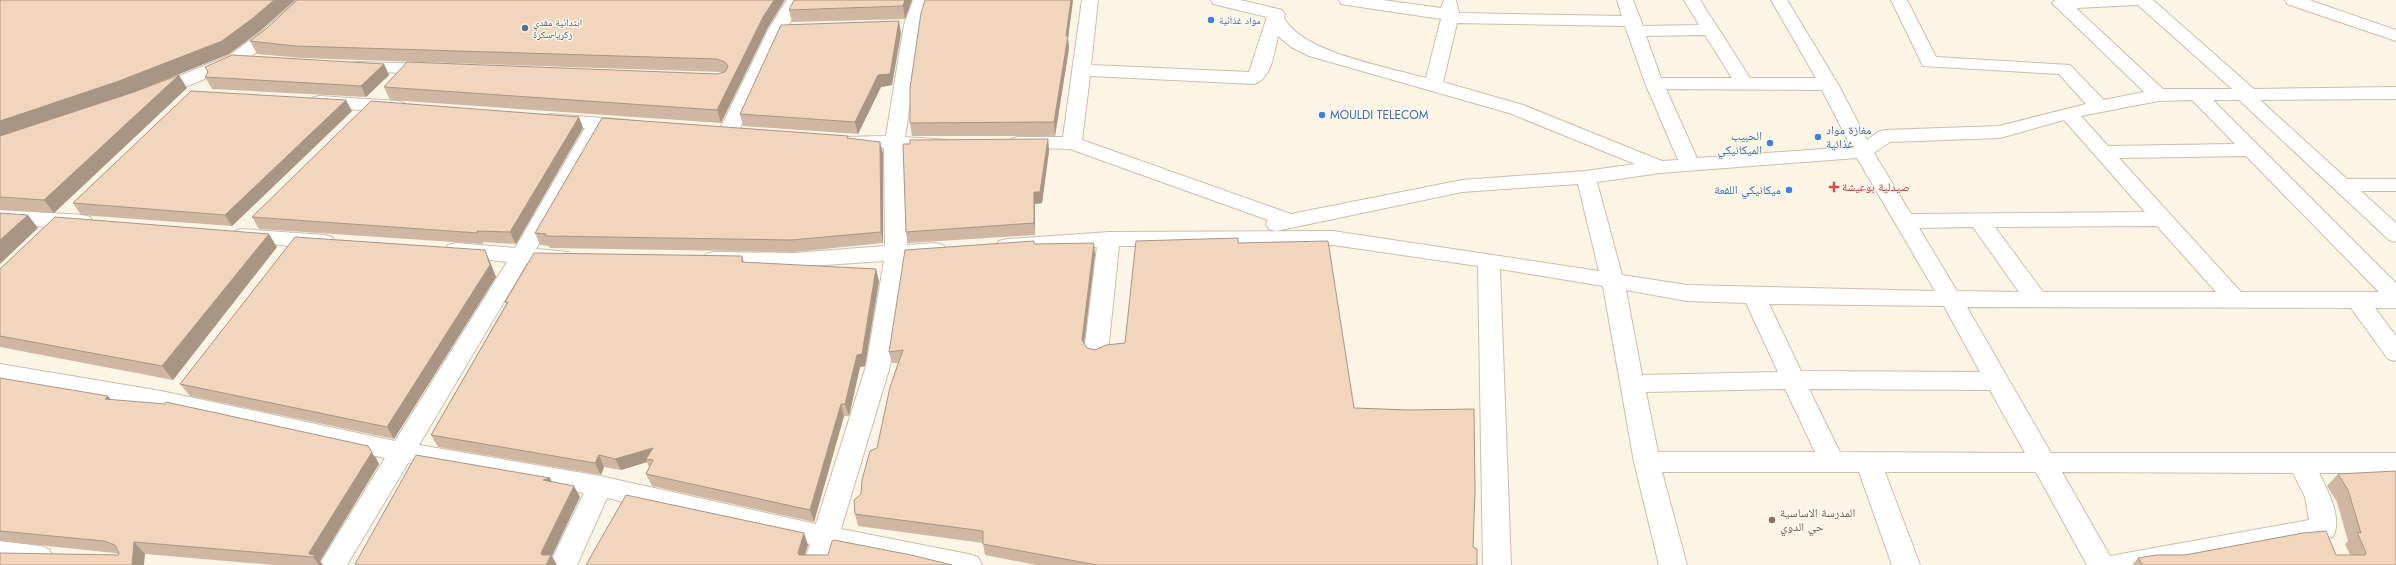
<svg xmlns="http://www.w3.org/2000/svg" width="2396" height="565" viewBox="0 0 2396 565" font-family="Jost,'Noto Naskh Arabic',sans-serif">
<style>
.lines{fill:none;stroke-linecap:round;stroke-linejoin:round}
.minor-casing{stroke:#cebdab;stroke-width:2}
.minor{fill:#fff;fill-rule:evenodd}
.wall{fill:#d0b7a3}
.shaded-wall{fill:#a99584}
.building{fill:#f2d5bd;stroke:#a99584}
.shop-dot{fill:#3f7fe0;stroke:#fff9ec;stroke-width:1.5}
.service-dot{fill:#5c6f8a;stroke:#fff9ec;stroke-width:1.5}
.health-dot{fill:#e0444e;stroke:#fff9ec;stroke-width:1.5}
.education-dot{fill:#8d6e63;stroke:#fff9ec;stroke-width:1.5}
.labels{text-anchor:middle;stroke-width:3;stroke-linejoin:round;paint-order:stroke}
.far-shop-label{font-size:10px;fill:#366cbe;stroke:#fff9ec;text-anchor:start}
.far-service-label{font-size:10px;fill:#4e5e75;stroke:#fff9ec;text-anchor:start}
.shop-label{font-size:12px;fill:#366cbe;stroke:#fff9ec;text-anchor:start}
.health-label{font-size:12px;fill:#be3a42;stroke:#fff9ec;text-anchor:start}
.education-label{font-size:12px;fill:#785e54;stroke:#fff9ec;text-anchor:start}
</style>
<rect width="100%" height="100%" fill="#fcf5e5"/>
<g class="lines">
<defs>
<g id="minor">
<polygon points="297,0 315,0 273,40 242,63 164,96 150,96 148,92 150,88 230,55 261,32"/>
<polygon points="787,0 803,0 786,30 738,133 735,137 728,139 721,137 718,133 768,30"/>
<polygon points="913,0 929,0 922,25 905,137 947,140 950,144 947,148 904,149 907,245 935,243 943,245 946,250 943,255 906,259 890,366 841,529 968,554 978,557 982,565 911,565 835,550 831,565 803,565 810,544 607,498 577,565 549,565 584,493 408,463 347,565 319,565 385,458 161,409 0,382 0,364 161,391 395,441 507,262 448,255 445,250 448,245 456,243 515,248 585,128 544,124 541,120 544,116 551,114 628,120 635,122 638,126 635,130 628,132 604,130 536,249 569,252 572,257 569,262 561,264 527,263 419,445 600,476 816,524 866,366 884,261 794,267 714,266 706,264 703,259 706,254 714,252 794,253 885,246 884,148 843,145 840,141 843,137 886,136 904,25"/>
<path d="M1082,0H1098L1091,65L1249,72L1267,17L1213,4L1211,0H1240L1282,10L1285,14L1284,18C1303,53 1388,67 1426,78L1441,19L1347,5L1341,4L1339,0H1383L1441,8L1444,0H1456L1459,13L1622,16L1617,0H1633L1643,26L1699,25L1684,0H1700L1750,78H1816L1771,0H1787L1838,84L1867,140L1878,132L1885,130L1999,126L2086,104L2059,74L1923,66L1891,0H1907L1936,57L2070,65L2104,100L2144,92L2052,3L2055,0H2153L2254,89L2396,87V99L2260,100L2347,179H2396V191H2361L2396,223V242L2389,240L2239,100H2213L2396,283V308H2375L2396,336V361L2388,359L2351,308L1967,307L2051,453H2396V473H2319C2327,490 2343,517 2333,537L2175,565H2087L2036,472H1885L1920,565H1892L1859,472H1662L1687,565H1659L1634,462L1603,286L1500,269L1511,565H1483L1478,266L1333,245L1119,246L1108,352L1104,358L1096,360L1088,358L1084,352L1097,247L1007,253L999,251L996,246L999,241L1007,239L1109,232L1333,231L1599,271L1578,184L1462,192L1276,231L1269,229L1266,224L1268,220L1070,149L1011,147L1008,143L1011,139L1018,137H1063ZM2138,5L2232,89H2163L2076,8ZM1457,23L1625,26L1645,83L1678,160L1662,161L1523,105L1443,82ZM1705,35L1732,78H1661L1646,36ZM1278,36L1291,47L1309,56L1509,113L1635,164L1586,171L1462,180L1291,214L1082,140L1090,76L1254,84C1272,79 1274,52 1278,36ZM1666,89L1822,90L1851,147L1697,158ZM2192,100L2235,144L2108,146L2081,116L2158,101ZM2064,120L2145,212L1911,214L1874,153L1890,142L2000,138ZM2246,156L2379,292H2241L2119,158ZM1857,158L1935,291L1687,285L1622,275L1597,182L1660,173ZM2157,226L2216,292H2043L1995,227ZM1973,227L2019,292L1957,291L1919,228ZM1626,290L1687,301L1746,303L1778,372L1642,375ZM1769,304L1944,306L1980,372L1801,371ZM1785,389L1815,452H1658L1646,392ZM1809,389L1990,390L2025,453L1840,452ZM2062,472L2293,473L2305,497L2309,520L2110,556Z"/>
<polygon points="2285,0 2309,0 2396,30 2396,41 2287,4"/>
<polygon points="357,62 432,64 438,65 441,69 438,73 432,74 351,71 348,67 351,63"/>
<polygon points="319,96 397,101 404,103 406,107 404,111 397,113 312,106 310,102 312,98"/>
<polygon points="0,210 83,215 90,217 93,222 90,227 83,229 0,224"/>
<polygon points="242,229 324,235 332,237 335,242 332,247 324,249 235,241 231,236 235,231"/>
<polygon points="0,541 40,546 49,549 53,557 49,565 0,563"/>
</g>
</defs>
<!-- minor casing -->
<use href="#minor" class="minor-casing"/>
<!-- minor -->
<use href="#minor" class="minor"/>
</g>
<!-- wall -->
<g class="wall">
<polygon points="0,0 295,0 260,31 229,54 131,93 187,88 54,213 0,210"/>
<polygon points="912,0 905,19 792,22 789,10"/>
<polygon points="925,0 1073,0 1068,38 1069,48 1055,136 912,136 910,123"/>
<polygon points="267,28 767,29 721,123 390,100 384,87 717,74 723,73 721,72 302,58 257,54 250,41"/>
<polygon points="901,33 892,85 881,87 858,134 743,126 740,114"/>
<polygon points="384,64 389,75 366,97 212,89 205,77"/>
<polygon points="352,111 232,226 81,215 73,203"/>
<polygon points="579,117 583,128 516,244 483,242 483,244 259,229 252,217"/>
<polygon points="848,136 848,138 883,153 883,243 794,252 550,248 549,246 540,245 535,233"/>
<polygon points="1048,139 1049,151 1042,203 1035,204 1035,235 908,243 906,232 910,144"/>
<polygon points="1238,243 1354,408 1473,547 1477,565 1036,565 985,555 983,543 858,526 855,514 877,448 898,363 892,363 889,352 1034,244 1095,254 1084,343 1087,348 1095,350 1125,343"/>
<polygon points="277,247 173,380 0,347 0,269"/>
<polygon points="742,256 744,262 879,281 865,366 860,367 849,416 844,416 814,522 652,486 646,474 649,467 647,462 621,470 604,467 601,475 438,447 431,435 506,304 505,302"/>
<polygon points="490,262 496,277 394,439 190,396 180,384"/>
<polygon points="0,378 111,400 376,457 379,464 320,561 323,565 275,565 145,554 118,555 119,554 115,553 0,541"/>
<polygon points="2338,474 2396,565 2132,565 2138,558 2350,555 2345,544 2348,541 2337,502 2327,486"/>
</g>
<!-- shaded-wall -->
<g class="shaded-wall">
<polygon points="274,0 295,0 260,31 229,54 127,95 0,138 0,121"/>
<polygon points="774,0 785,0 767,29 721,123 717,110 763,17"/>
<polygon points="905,0 912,0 905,19 903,6"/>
<polygon points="1071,0 1073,0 1068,38 1069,48 1055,136 1054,122"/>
<polygon points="899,21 901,33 892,85 881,87 858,134 855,122"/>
<polygon points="384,64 389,75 366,97 361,86"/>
<polygon points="179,75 187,88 54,213 44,200"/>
<polygon points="346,100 352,111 232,226 225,215"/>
<polygon points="579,117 583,128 516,244 510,232"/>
<polygon points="1048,139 1049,151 1042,203 1035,204 1035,235 1034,223 1034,192"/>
<polygon points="880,142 883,153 883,243 881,232"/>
<polygon points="28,215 38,228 0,264 0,240"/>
<polygon points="269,234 277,247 173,380 162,366"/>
<polygon points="1094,243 1095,254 1083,352 1082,340"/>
<polygon points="485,250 490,262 496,277 394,439 387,427"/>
<polygon points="876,269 879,281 865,366 860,367 849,416 845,404"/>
<polygon points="108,396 118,408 105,399"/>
<polygon points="841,404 844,416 814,522 810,510"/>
<polygon points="368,446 379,464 320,561 323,565 319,565 313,557 309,554 309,553"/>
<polygon points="653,448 646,459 647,462 621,470 615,459"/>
<polygon points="599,455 604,467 601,475 595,463"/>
<polygon points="550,478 556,490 543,480"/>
<polygon points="574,486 580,497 552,556 557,565 546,565 541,553"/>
<polygon points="804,533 808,545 802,565 798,553"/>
<polygon points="134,542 145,554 144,565 132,565"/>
</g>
<!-- building -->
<g class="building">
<polygon points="0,0 274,0 253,18 222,41 119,81 0,121"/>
<polygon points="297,0 774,0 763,17 717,110 384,87 407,62 717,74 725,72 728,66 725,62 717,59 295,46 250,41 267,28"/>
<polygon points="794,0 905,0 903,6 789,10"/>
<polygon points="925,0 1071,0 1066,36 1068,36 1054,122 910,123 910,88 921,13"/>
<polygon points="899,21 890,74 878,75 855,122 740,114 781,25"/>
<polygon points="232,55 384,64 361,86 205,77 208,72 205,67"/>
<polygon points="179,75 44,200 0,197 0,136 134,92"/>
<polygon points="191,91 346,100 225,215 73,203"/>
<polygon points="371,101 579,117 510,232 477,231 478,233 252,217"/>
<polygon points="602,118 848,136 847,138 880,142 881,232 791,240 545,236 546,234 535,233"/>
<polygon points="1048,139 1040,192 1034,192 1034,223 906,232 903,144 910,144 910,140"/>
<polygon points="0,213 28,215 0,240"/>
<polygon points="55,217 269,234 162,366 0,336 0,269"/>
<polygon points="295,237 485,250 490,265 387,427 180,384"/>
<polygon points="1238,238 1238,243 1328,241 1354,408 1409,410 1474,409 1475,491 1473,547 1477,549 1477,565 1097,565 983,544 983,531 855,514 854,500 861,494 862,480 870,451 877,448 890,387 903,350 889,352 905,250 1034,241 1034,244 1094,243 1082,340 1087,348 1095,350 1106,345 1125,343 1136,241"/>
<polygon points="534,253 742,256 742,262 876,269 862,354 857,355 845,404 841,404 810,510 646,474 653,460 646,459 653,448 615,459 599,455 595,463 431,435 508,302 505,302"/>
<polygon points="0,378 108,396 105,399 165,404 166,402 368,446 372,452 309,553 309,554 315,555 313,557 134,542 132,565 0,565 0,553 118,555 119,553 115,545 104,541 0,531"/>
<polygon points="416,455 550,478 543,480 574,486 541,553 542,555 551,555 546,565 361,565 355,564"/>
<polygon points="2396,471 2396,565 2143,565 2138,558 2156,555 2185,555 2303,533 2326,531 2336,555 2365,555 2366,553 2357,532 2361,533 2348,490 2338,474"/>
<polygon points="626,495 804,533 798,553 799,555 828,555 832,541 834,540 911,555 952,565 586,565"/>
</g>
<!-- markers -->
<g class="shop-dot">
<circle cx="1211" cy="20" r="4"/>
<circle cx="1322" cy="115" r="4"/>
<circle cx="1818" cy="137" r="4"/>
<circle cx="1770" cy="143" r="4"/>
<circle cx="1789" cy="190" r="4"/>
</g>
<circle class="service-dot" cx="525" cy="28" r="4"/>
<path class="health-dot" d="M1832 181h4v4h4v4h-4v4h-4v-4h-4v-4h4z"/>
<circle class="education-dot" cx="1772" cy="520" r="4"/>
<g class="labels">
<!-- far-shop labels -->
<g class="far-shop-label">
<text x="1219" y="24">مواد غذائية</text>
</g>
<!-- far-service labels -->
<g class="far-service-label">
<text x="533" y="26">ابتدائية مفدي<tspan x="533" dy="12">زكريا-سكرة</tspan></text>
</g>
<!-- shop labels -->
<g class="shop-label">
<text x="1330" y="119">MOULDI TELECOM</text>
<text x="1826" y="134">مغازة مواد<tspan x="1826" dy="14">غذائية</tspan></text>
<text x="1762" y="140" text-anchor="end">الحبيب<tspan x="1762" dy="14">الميكانيكي</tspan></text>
<text x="1781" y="194" text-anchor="end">ميكانيكي اللفعة</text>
</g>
<!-- health labels -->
<g class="health-label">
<text x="1842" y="191">صيدلية بوعيشة</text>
</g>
<!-- education labels -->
<g class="education-label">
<text x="1780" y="517">المدرسة الاساسية<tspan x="1780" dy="14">حي الدوي</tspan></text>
</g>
</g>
</svg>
